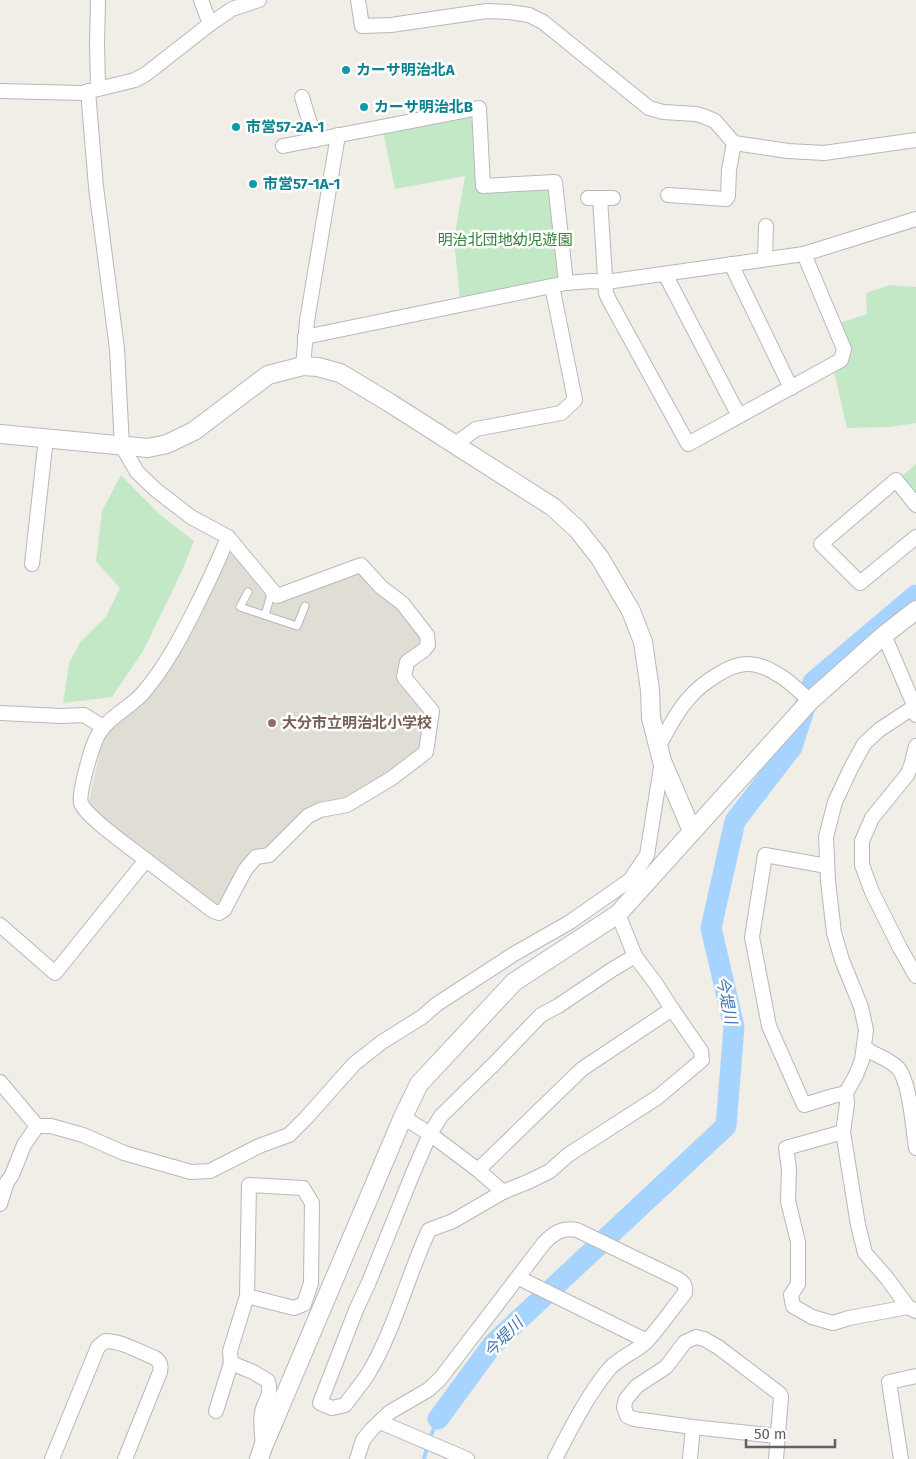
<svg xmlns="http://www.w3.org/2000/svg" width="916" height="1459" viewBox="0 0 916 1459" font-family="'Fira Sans','Noto Sans JP',sans-serif">
<style>
.education{fill:#e0ded4}
.green{fill:#c3e8c5}
.lines{fill:none;stroke-linecap:round;stroke-linejoin:round}
.stream{stroke:#a7d4ff;stroke-width:4}
.river{stroke:#a7d4ff;stroke-width:21}
.service-casing{stroke:#b6b8bd;stroke-width:9}
.minor-casing{stroke:#b6b8bd;stroke-width:16}
.tertiary-casing{stroke:#b6b8bd;stroke-width:20}
.service{stroke:#fff;stroke-width:7}
.minor{stroke:#fff;stroke-width:14}
.tertiary{stroke:#fff;stroke-width:18}
.culture-dot{fill:#0f9aa8;stroke:#fff;stroke-width:2}
.education-dot{fill:#8d6e63;stroke:#fff;stroke-width:2}
.labels{text-anchor:middle;stroke-width:5;stroke-linejoin:round;paint-order:stroke}
.culture-label{font-size:15px;font-weight:bold;fill:#0d838f;stroke:#fff;text-anchor:start}
.park-label{font-size:15px;fill:#32813a;stroke:#fff}
.education-label{font-size:15px;font-weight:bold;fill:#785e54;stroke:#fff;text-anchor:start}
.water-label{font-size:16px;font-style:italic;fill:#4173b4;stroke:#fff}
</style>
<rect width="100%" height="100%" fill="#f0eee6"/>
<!-- education -->
<polygon class="education" points="233,550 260,583 261,587 276,604 356,570 399,606 424,638 422,647 403,659 427,710 422,750 346,802 306,812 218,909 91,811 89,802 103,737 148,699 176,659 228,553"/>
<!-- green -->
<g class="green">
<polygon points="469,116 473,122 477,191 547,187 551,191 559,276 553,281 460,300 454,239 465,176 395,189 383,132"/>
<polygon points="890,285 916,287 916,423 889,427 847,428 834,371 846,364 840,323 867,314 866,293"/>
<polygon points="916,464 916,495 901,477"/>
<polygon points="121,475 159,514 194,541 181,573 143,651 112,697 63,703 69,663 81,641 106,617 120,588 96,561 102,511"/>
</g>
<g class="lines">
<!-- stream -->
<polyline class="stream" points="424,1459 429,1440 438,1419"/>
<!-- river -->
<polyline class="river" points="438,1419 493,1344 726,1126 734,1027 711,928 735,821 792,747 813,682 916,595"/>
<defs>
<g id="service">
<polyline points="248,592 240,607 297,626 305,606"/>
<polyline points="265,615 270,598 270,590"/>
</g>
<g id="minor">
<polyline points="98,0 97,43 98,88"/>
<polyline points="201,0 210,24"/>
<polyline points="358,0 362,26 391,25 487,11 509,12 529,15 543,22 649,108 663,112 696,114 703,116 715,121 734,143 788,151 824,153 916,140"/>
<polyline points="0,91 82,93 135,80 146,74 210,24 232,9 259,0"/>
<polyline points="88,91 96,187 117,349 122,446 137,472 156,490 191,517 228,537 277,596 361,565 381,587 402,603 427,635 428,645 424,650 407,662 404,677 432,711 426,752 392,778 347,805 320,810 308,816 269,855 256,857 245,870 224,910 219,913 213,911 146,860"/>
<polyline points="302,97 315,140"/>
<polyline points="283,146 479,108 483,186 555,182 566,283"/>
<polyline points="668,195 726,199 728,196 729,170 734,143"/>
<polyline points="588,198 613,198"/>
<polyline points="600,198 606,293 608,298 688,444 841,360 844,349 804,254"/>
<polyline points="765,259 766,226"/>
<polyline points="731,264 791,388"/>
<polyline points="665,274 739,416"/>
<polyline points="305,337 566,283 592,281 606,282 804,254 916,219"/>
<polyline points="303,366 307,321 338,135"/>
<polyline points="454,445 476,429 561,413 575,400 552,286"/>
<polyline points="916,505 896,480 821,544 860,583 916,537"/>
<polyline points="32,564 46,438"/>
<polyline points="884,635 914,705 916,715"/>
<polyline points="914,707 879,730 864,744 850,770 835,802 826,837 828,881 834,933 842,960 861,1007 866,1030 862,1060 856,1075 846,1093 847,1104 843,1132 858,1225 865,1253 886,1277 908,1307 916,1311"/>
<polyline points="0,713 61,716 84,715 103,727"/>
<polyline points="916,746 911,766 907,775 872,818 862,841 862,865 872,892 900,948 916,976"/>
<path d="M658,747C668,730 676,712 689,698C701,684 730,663 748,664C757,664 769,669 777,674C789,680 800,692 810,701"/>
<polyline points="827,866 765,855 752,937 769,1026 804,1105 833,1096 846,1093"/>
<path d="M0,925L55,973L146,860C131,848 86,817 81,803C78,794 92,746 97,737C105,719 130,708 143,693C165,667 180,639 195,609C207,585 218,562 228,537"/>
<path d="M864,1048C875,1055 889,1059 898,1068C910,1082 913,1129 916,1148"/>
<polyline points="0,1082 37,1126"/>
<polyline points="403,1117 430,1134 478,1170 582,1069 672,1009 656,984 635,956 618,914"/>
<polyline points="37,1126 51,1126 83,1135 124,1153 191,1172 210,1171 259,1146 289,1135 307,1117 354,1064 382,1042 422,1017 437,1004 514,954 570,922 630,880 647,855 662,761"/>
<polyline points="843,1132 786,1148 789,1169 788,1201 798,1242 798,1284 791,1295 793,1306 812,1317 833,1323 849,1318 908,1307"/>
<polyline points="478,1170 503,1192 530,1181 550,1171 568,1155 658,1097 702,1060 701,1051 672,1009"/>
<path d="M503,1192L453,1221L429,1230C407,1277 395,1329 368,1374C361,1385 352,1395 345,1405L332,1408L320,1403L356,1310L369,1282L413,1173L430,1134L441,1116L495,1063L541,1015L558,1006L613,969L635,956"/>
<polyline points="0,1204 7,1182 12,1175 24,1145 37,1126"/>
<polyline points="519,1278 647,1341"/>
<path d="M247,1296L294,1308L304,1304L311,1283L312,1203L303,1188L249,1185L247,1296L230,1351L231,1363L253,1372L268,1381C272,1398 265,1398 262,1412C260,1423 262,1434 263,1446"/>
<polyline points="216,1411 231,1363"/>
<polyline points="380,1422 467,1459"/>
<path d="M52,1459L98,1347L105,1341C122,1341 140,1352 155,1358C161,1362 161,1366 160,1372L125,1459"/>
<path d="M357,1459L363,1440L372,1429L390,1412L428,1390L440,1379L544,1243C554,1233 562,1227 577,1230L676,1278C683,1282 686,1284 685,1293C672,1309 660,1327 646,1342C634,1353 620,1357 609,1369C587,1396 571,1428 555,1459"/>
<polyline points="690,1459 693,1427"/>
<polyline points="776,1459 781,1397 780,1394 718,1347 704,1339 696,1337 685,1342 666,1367 637,1386 626,1399 624,1407 627,1416 634,1419 693,1427 777,1436"/>
<polyline points="901,1459 889,1382 916,1376"/>
</g>
<g id="tertiary">
<polyline points="0,434 148,448 167,444 194,431 268,375 303,366 318,367 340,373 390,403 553,507 577,529 600,558 631,611 643,642 650,690 651,718 662,761 692,831"/>
<polyline points="259,1459 263,1447 403,1117 419,1084 514,982 618,914 810,701 884,635 916,610"/>
</g>
</defs>
<!-- service casing -->
<use href="#service" class="service-casing"/>
<!-- minor casing -->
<use href="#minor" class="minor-casing"/>
<!-- tertiary casing -->
<use href="#tertiary" class="tertiary-casing"/>
<!-- service -->
<use href="#service" class="service"/>
<!-- minor -->
<use href="#minor" class="minor"/>
<!-- tertiary -->
<use href="#tertiary" class="tertiary"/>
</g>
<!-- markers -->
<g class="culture-dot">
<circle cx="346" cy="70" r="5"/>
<circle cx="364" cy="107" r="5"/>
<circle cx="236" cy="127" r="5"/>
<circle cx="253" cy="184" r="5"/>
</g>
<circle class="education-dot" cx="272" cy="723" r="5"/>
<g class="labels">
<!-- culture labels -->
<g class="culture-label">
<text x="356" y="75">カーサ明治北A</text>
<text x="374" y="112">カーサ明治北B</text>
<text x="246" y="132">市営57-2A-1</text>
<text x="263" y="189">市営57-1A-1</text>
</g>
<!-- park labels -->
<g class="park-label">
<text x="505" y="245">明治北団地幼児遊園</text>
</g>
<!-- education labels -->
<g class="education-label">
<text x="282" y="728">大分市立明治北小学校</text>
</g>
<!-- water labels -->
<g class="water-label">
<text transform="translate(727 1000) rotate(78)" y="6">今堤川</text>
<text transform="translate(503 1337) rotate(-46)" y="6">今堤川</text>
</g>
</g>
<!-- scale -->
<path d="M746 1439v8h89v-8" fill="none" stroke="#5e6167" stroke-width="2.5"/>
<text x="754" y="1439" font-size="15" fill="#5e6167" stroke="#ffffff" stroke-width="4" paint-order="stroke">50 m</text>
</svg>
